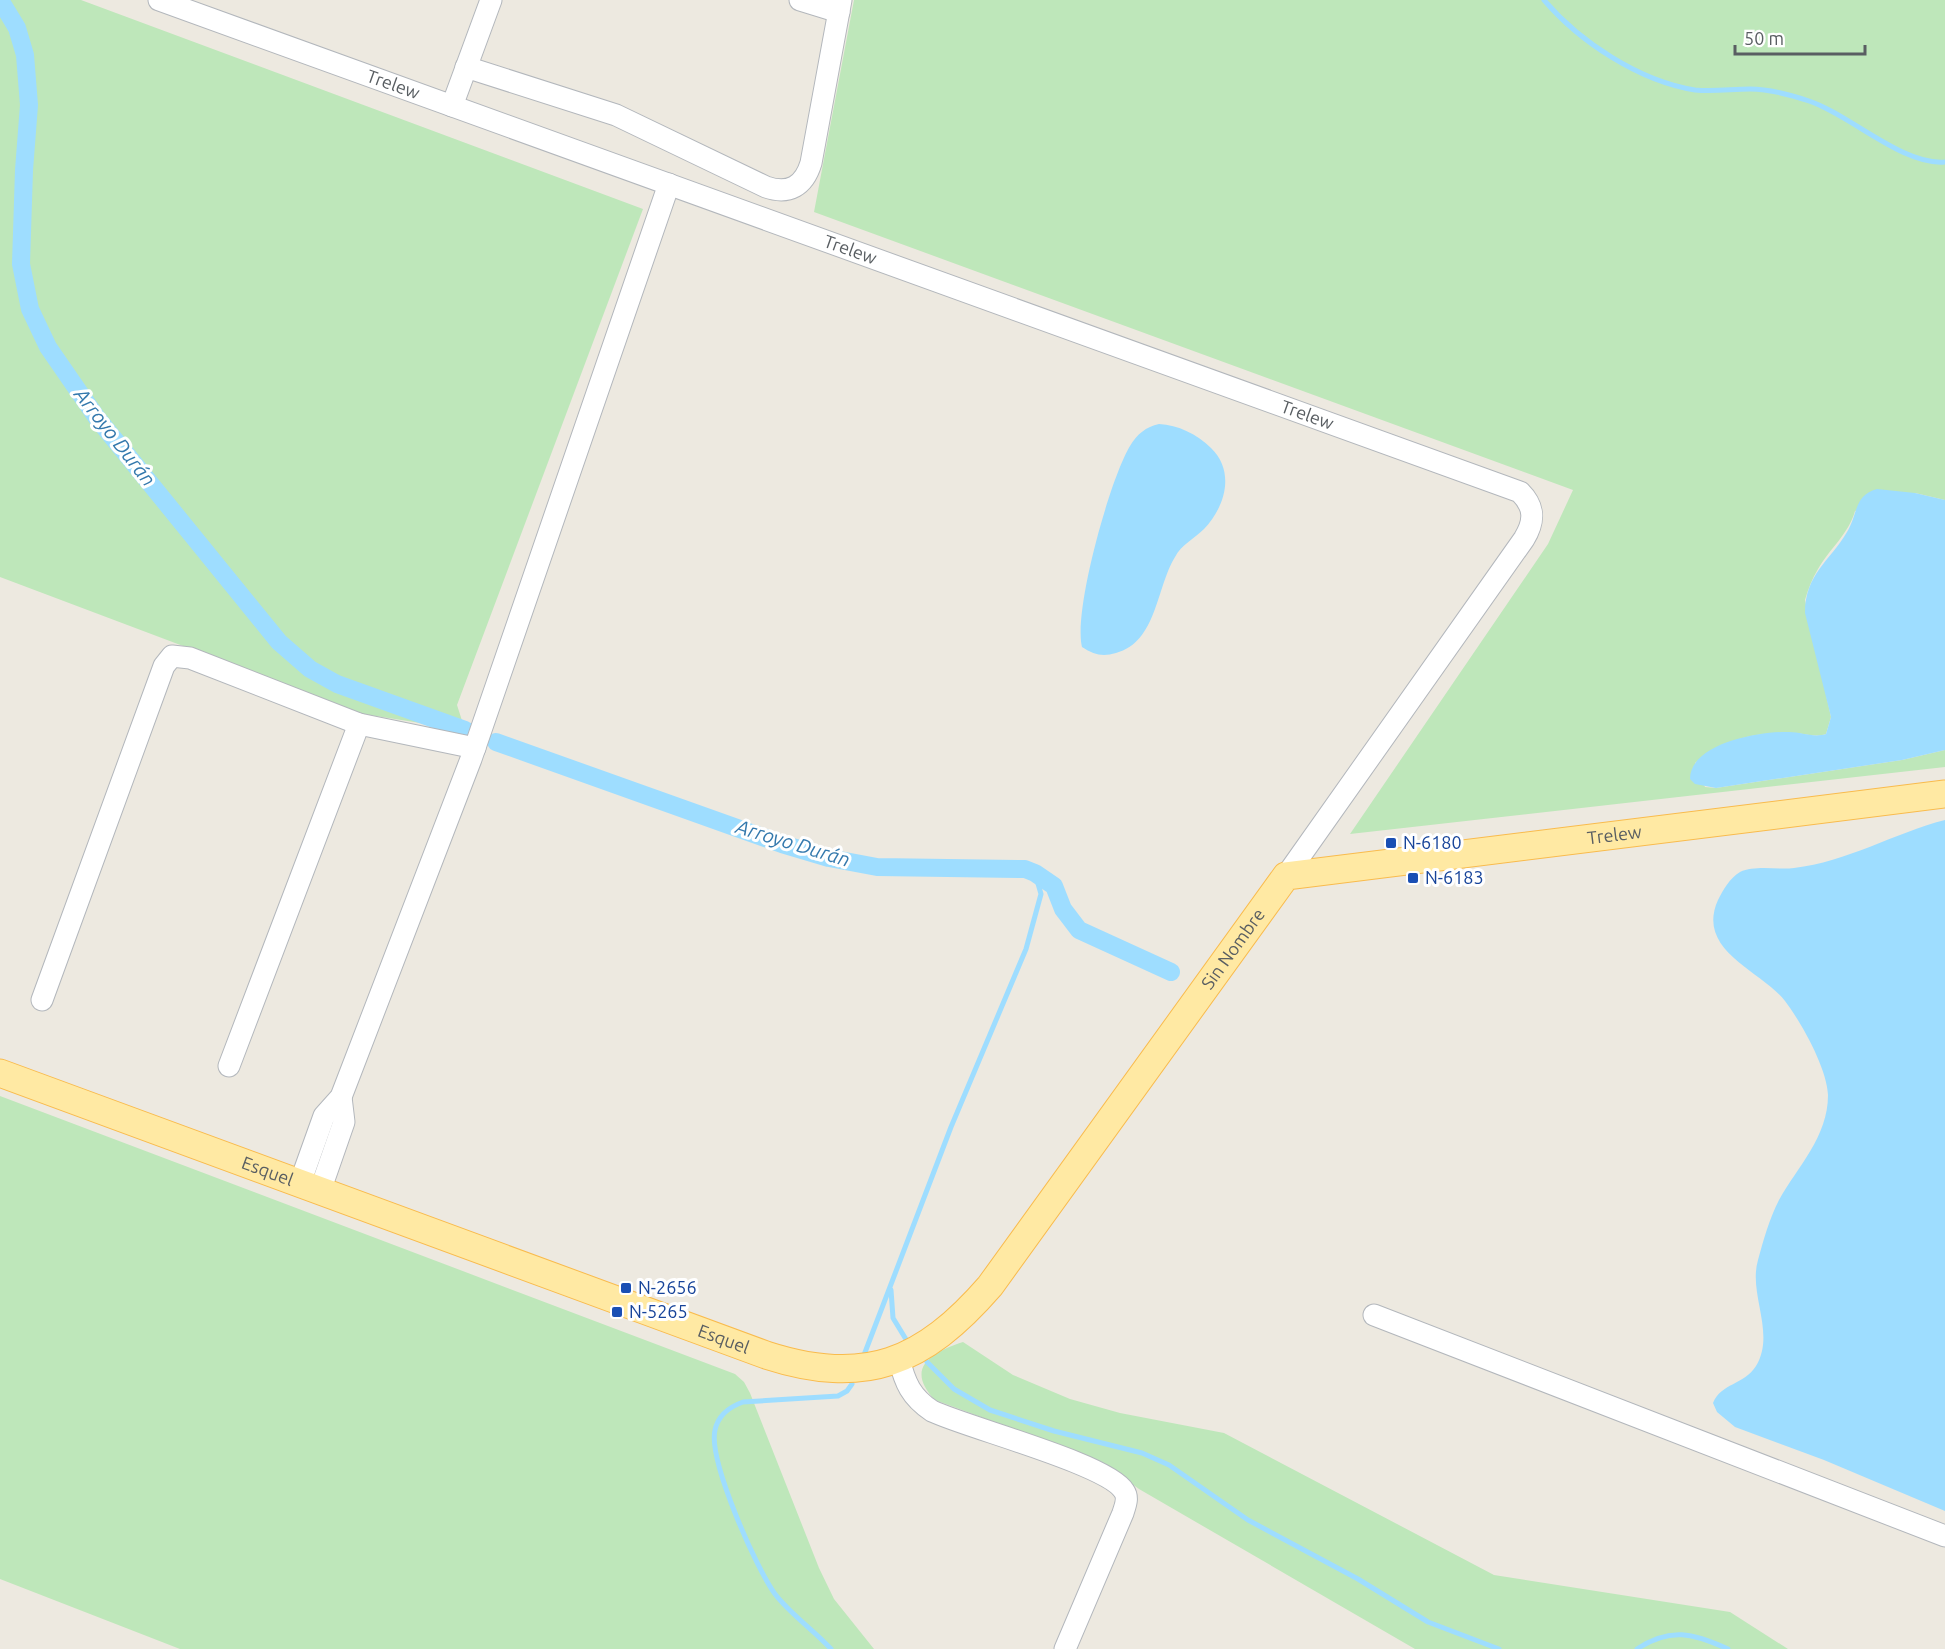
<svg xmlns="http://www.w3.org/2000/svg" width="1945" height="1649" viewBox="0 0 1945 1649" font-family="Ubuntu,sans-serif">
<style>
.green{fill:#bee7ba}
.water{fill:#9eddff}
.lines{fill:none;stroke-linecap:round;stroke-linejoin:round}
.stream{stroke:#9eddff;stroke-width:5}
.canal{stroke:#9eddff;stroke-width:18}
.minor-casing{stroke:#b3b7bc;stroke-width:23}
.major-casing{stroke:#f9bb4d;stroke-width:29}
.minor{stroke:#fff;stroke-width:21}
.major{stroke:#ffe9a3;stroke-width:27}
.transit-dot{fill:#1a4fb4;stroke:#fff;stroke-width:2}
.labels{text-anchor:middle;stroke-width:6;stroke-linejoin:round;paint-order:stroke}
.street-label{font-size:18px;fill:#595e62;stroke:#fff}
.transit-label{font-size:18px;fill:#164399;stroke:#fff;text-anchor:start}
.water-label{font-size:20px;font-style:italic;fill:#3479ad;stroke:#fff}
</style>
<rect width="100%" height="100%" fill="#ede9e0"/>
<!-- green -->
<g class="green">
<polygon points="0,0 81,0 643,209 457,705 465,730 363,714 0,577"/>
<path d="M854,0H1945V500L1915,493L1855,511C1848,535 1830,548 1818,569C1812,579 1808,589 1805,600L1831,717L1826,734C1814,738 1805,733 1793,733C1756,732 1724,739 1695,763L1705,787L1716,788L1902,760L1945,750V767L1350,834L1548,544L1573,490L814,212Z"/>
<polygon points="0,1096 735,1374 744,1382 750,1393 819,1568 834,1599 874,1649 180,1649 0,1579"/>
<path d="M963,1342L1013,1375L1070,1399L1120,1413L1224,1433L1494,1575L1730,1612L1788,1649H1415L1139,1489L1109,1467L1092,1458L935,1400C904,1368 932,1352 963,1342Z"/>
</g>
<!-- water -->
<g class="water">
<path d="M1159,424C1178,425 1197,434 1211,448C1235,471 1226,506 1204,529C1195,538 1181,545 1175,557C1156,588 1157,642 1116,653C1103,657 1094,655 1082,647C1073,611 1110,479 1130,446C1137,434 1146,427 1159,424Z"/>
<path d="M1877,489L1915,493L1945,500V750L1902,760L1716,788L1695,784L1690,779C1690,743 1761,731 1789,732C1802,732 1813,738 1826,734L1831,717L1805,613C1805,574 1830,561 1847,532C1858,514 1854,495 1877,489Z"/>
<path d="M1945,820V1511L1824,1460L1735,1427L1717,1412L1713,1403C1721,1383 1744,1385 1756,1366C1776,1333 1748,1294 1758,1260C1763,1241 1770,1217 1779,1200C1798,1166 1828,1137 1828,1095C1827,1068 1801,1022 1785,1001C1762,971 1695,951 1718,900C1723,890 1730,878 1740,872C1755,865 1778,870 1794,868C1847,862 1894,833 1945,820Z"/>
</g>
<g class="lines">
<!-- stream -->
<g class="stream">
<path d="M1544,0C1580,42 1639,81 1695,90C1714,92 1732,89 1750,89C1769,89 1791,95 1809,101C1849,114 1903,166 1945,162"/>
<polyline points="891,1290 893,1318 907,1341"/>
<polyline points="864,1355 951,1127 1026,949 1041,894 1035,873"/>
<polyline points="927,1362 954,1389 990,1410 1054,1431 1142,1453 1169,1465 1248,1520 1358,1579 1428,1622 1499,1649"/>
<path d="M831,1649C814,1630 791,1615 775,1594C756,1568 708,1460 715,1430C718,1416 729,1407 743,1402L838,1396L847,1391L852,1384"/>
<path d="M1637,1649C1670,1627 1693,1633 1728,1649"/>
</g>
<!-- canal -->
<g class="canal">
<polyline points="0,0 17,28 25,55 29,105 24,170 21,264 30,309 48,347 97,418 279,642 310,669 337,684 465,730"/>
<polyline points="496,742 782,844 829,858 877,867 1025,869 1035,873 1054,886 1063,909 1079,930 1171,972"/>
</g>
<defs>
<g id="minor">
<path id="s1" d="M159,0L1520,492C1535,507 1535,521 1524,539L1286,876"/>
<polyline points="800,0 839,12"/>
<path d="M466,67L616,115L766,187C789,195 804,186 811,163L841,0"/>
<polyline points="452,106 491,0"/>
<polyline points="42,1000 164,666 172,656 190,658 359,724 475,748"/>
<polyline points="229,1066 359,724"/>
<polyline points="300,1183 324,1116 341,1097 471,759 669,184"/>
<polyline points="320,1191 344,1122 341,1097"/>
<polyline points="1374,1315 1945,1536"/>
<path d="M899,1359C905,1383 911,1397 932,1411C968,1428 1108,1464 1124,1491C1129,1498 1125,1506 1123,1513L1065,1649"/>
</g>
<g id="major">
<path id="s2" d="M0,1073L766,1355C865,1387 923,1363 990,1286L1286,876L1945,794"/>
</g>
</defs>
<!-- minor casing -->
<use href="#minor" class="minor-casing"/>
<!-- major casing -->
<use href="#major" class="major-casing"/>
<!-- minor -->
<use href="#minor" class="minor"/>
<!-- major -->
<use href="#major" class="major"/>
</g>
<!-- markers -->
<g class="transit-dot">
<rect x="1385" y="837" width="12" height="12" rx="3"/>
<rect x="1407" y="872" width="12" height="12" rx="3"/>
<rect x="620" y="1282" width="12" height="12" rx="3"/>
<rect x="611" y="1306" width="12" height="12" rx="3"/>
</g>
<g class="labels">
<!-- street labels -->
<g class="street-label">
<text dy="6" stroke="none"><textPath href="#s1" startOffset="249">Trelew</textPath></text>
<text dy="6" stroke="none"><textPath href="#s1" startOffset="735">Trelew</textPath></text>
<text dy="6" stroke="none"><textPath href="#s1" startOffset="1221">Trelew</textPath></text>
<text dy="6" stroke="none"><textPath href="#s2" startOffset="1906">Trelew</textPath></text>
<text dy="6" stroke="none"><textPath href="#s2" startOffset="1485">Sin Nombre</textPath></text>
<text dy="6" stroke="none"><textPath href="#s2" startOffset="285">Esquel</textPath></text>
<text dy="6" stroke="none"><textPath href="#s2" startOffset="771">Esquel</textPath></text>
</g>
<!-- transit labels -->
<g class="transit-label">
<text x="1403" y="849">N-6180</text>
<text x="1425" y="884">N-6183</text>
<text x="638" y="1294">N-2656</text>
<text x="629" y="1318">N-5265</text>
</g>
<!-- water labels -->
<g class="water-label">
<text transform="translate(115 437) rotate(52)" y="7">Arroyo Durán</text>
<text transform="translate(793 843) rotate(17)" y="7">Arroyo Durán</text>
</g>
</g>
<!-- scale -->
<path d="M1735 45v9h130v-9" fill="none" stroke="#595e62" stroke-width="3"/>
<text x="1744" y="45" font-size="18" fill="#595e62" stroke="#ffffff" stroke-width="4.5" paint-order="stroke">50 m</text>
</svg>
